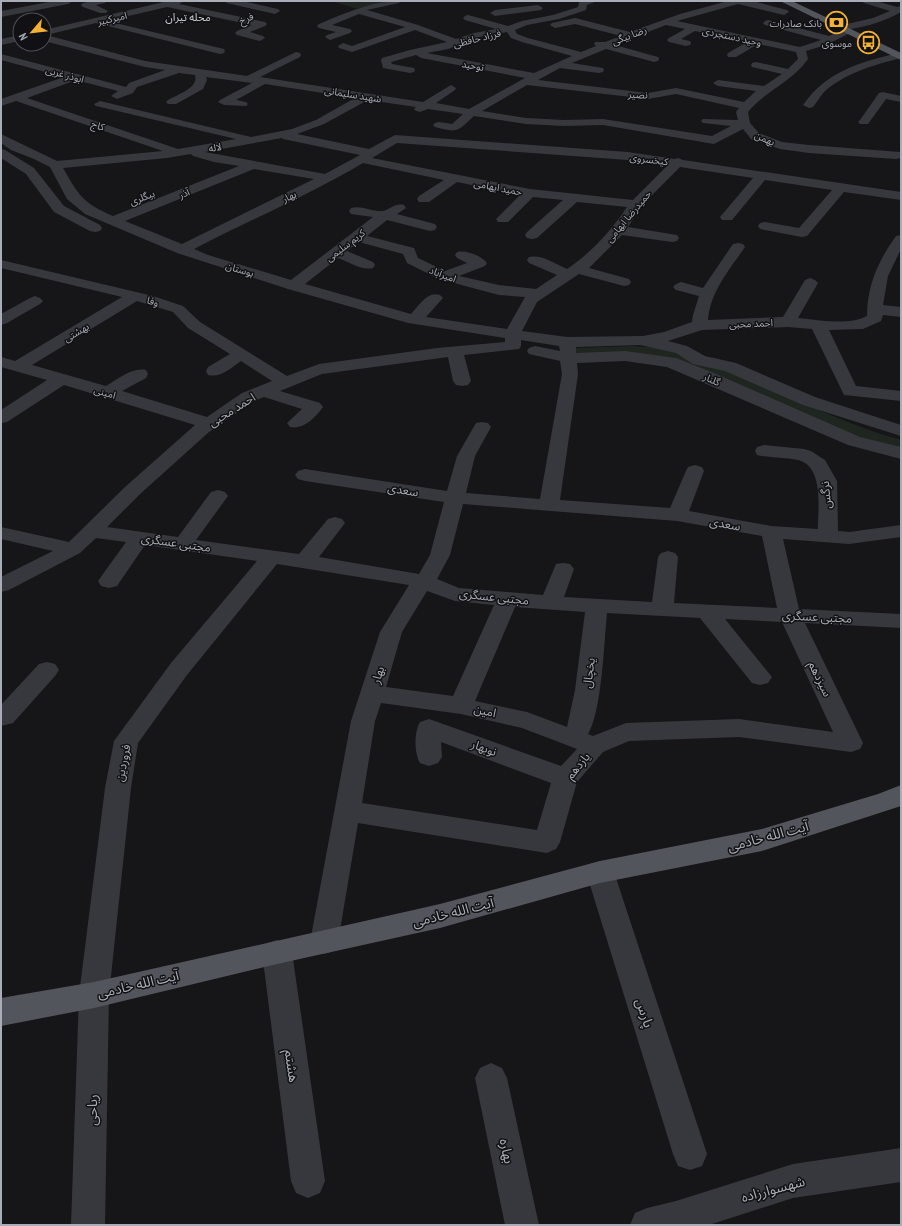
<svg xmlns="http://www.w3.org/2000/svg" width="902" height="1226" viewBox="0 0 902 1226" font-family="'PT Sans Narrow','Noto Sans Arabic',sans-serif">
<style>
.green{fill:#1e261f}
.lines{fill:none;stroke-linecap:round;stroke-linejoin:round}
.minor{fill:#37383d;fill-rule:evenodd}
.major{fill:#53555c;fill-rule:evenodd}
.labels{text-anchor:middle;stroke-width:3;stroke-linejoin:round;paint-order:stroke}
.far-street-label{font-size:10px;fill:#a8adb8;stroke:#111113}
.far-poi-label{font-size:10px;fill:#a8adb8;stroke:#111113;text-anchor:end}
.far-neighbourhood-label{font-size:11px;fill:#c9ccd4;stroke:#111113}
.street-label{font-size:12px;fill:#a8adb8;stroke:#111113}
.near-street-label{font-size:14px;fill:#a8adb8;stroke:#111113}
</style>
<rect width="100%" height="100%" fill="#161618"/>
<!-- green -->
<g class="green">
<polygon points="332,1 390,1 357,9"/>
<path d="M632,346C644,347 657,347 668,350C749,371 821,418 901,440V449L857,438L673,360L577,356L575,348Z"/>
</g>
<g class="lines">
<!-- minor -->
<g class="minor">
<polygon points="54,1 73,1 68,4 1,17 1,11"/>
<polygon points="91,1 107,1 105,3 96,5 108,11 106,13 100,13 83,7 81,5 83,3"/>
<path d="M168,1H184L179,4L265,22L267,24L265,26L250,32L263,36L265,38L260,41L237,35L235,33L237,31L252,25L167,7L107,21L224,49L225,51L224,53L220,54L96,23L46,35L145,61L247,76L296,52L300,53L301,55L300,57L260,77L423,102L451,85L456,88L455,90L436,103L469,109L525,78L421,58L416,55L391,62L392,64L414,68L415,70L414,72L410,73L383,68L381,60L382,58L410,50L447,42L415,30L352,52L339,48L338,46L343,43L352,46L405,27L359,14L332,25L350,29L352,31L350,33L330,40L325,37L327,35L336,32L319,28L317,26L319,24C346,13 371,1 401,1L399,3L367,10L418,25L456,39L474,33L496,29L465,20L463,18L465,16L468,15L508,26L522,21L553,15L578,7L579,2L597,1L587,5L586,10L559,19L527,25L515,30L517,34L528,38L581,52L596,46L594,44L595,42H605L621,36L575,24L555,28L550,25L552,23L575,18L630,32L680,14L728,1H753L787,10L789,12L784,15L738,4L677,21L800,47L821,40L765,25L763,23L765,21L768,20L829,36L840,31L836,28L838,26L873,18L890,11L864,3L862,1H876L897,7L901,6V12C885,21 869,26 851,29L852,31L850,33L826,45L806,51L808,59C792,82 765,91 748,112L750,123L759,133L782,142L809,145L900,152V158L896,159L809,153L780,149L751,139L743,129L714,144L603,125L564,126L526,124L474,116C457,132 458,133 435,127L433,125L435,123L439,122L452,124L463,114L428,109L420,112L416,111L414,109L416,107L368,100L324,124L297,134L369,149L395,135L628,152L675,159L678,158L683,160L901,192V200L844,192L807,236L802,237L760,229L758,226L760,223L765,222L799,228L832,190L765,180L732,220H722L720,217L753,178L680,167L641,206L628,227L677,235L679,238L677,241L672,242L622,235L589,268L629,279L631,282L629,285L624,286L579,274L537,302L522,331L567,337L643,336L664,332L692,322L693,315L699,296L676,290L673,287L676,284L681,282L703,288L733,244L738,243L743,244L745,247C730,269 710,292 708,320L783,317L805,280L810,278L815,280L818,283L798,318C820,320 847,326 867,316C867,286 878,261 896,236L901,235V249L888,276L883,305L901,307V317L883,315L881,321L863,329L829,330L856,386L901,391V401L844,395L812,329L788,327L702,330L668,341L687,346L705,356L736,363L815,397L901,425V436L803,405L725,371L693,364L676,353L640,345L576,347V353L625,351L676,358L714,373L860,437L901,447V459L848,445L667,367L625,361L577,363L578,374L560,500L670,508L686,471L688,467L695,465L702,467L704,471L689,511L771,526L818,529C818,509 824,466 798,460C785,457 771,458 757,455L755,451L757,447L764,445L804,449L811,451L825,460L837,481L838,531L849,532L901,525V537L849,544L783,539L799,609L901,614V628L805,623L863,743L860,749L851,752L739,737L629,741L603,752L577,782L560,842L556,849L547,853L358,823L338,942L334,951L324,954L314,951L310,942L351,721L380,632L409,585L277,564L187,675L138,743L131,788L109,995L105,1225H71L79,995L105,788L114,741L171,663L257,561L145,545L117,586L109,588L101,586L98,581L126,542L96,538L80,553L9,590L1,592V577L53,551L1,539V527L69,542L125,487L195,425L64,385L7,422L1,423V410L47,380L1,367V357L15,361L122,297L1,268V260L153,296L183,306L200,322L287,376L319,364L437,348L505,342V338L408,323L288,289L177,253L85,214L67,199L50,167L34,159L11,150L1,143V134L57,161L163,151L16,101L1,106V99L64,77L1,60V54L126,87L129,83L165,70L145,67L44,41V30ZM666,25L685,29L669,38L667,40L669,42L686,46L690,45L691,43L690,41L681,39L695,31L747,42L728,53L727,55L728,57H736L758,44L796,52L798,59L788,69L756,62L752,63L751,65L752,67L782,74L764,86L718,80L713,83L718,86L756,91L744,102L676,88L648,93L538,80L560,68L599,73L603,72L604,70L603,68L572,63L606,49L654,62L658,61L659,59L658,57L615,45ZM507,32L511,38L522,42L572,56L534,73L427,53L448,49L479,37ZM179,73L195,75C199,88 178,94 168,100L166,102L168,104H176L203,89L207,80L206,77L252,83L220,100L218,102L224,105L246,106L248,104L246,102L236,100L265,84L355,98L316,120L292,129L251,137L100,101L94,104L96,106L236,139L178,149L27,98L76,80L118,91L111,96L117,99L133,93L137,87ZM527,85L648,99L676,94L739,108L736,112L738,120L703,119L701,121L703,123L731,126L712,136L603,119L564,120L526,118L482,111ZM282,138L283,139L360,155L325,174L205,152ZM397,143L628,160L667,166L633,200L530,189L372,158ZM191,154L193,156L214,162L239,166L113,216C83,203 79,196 63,168L167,158ZM363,163L444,180L419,196L417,199L419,202H429L457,182L520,195L496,219L498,222H508L533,197L563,200L527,232L525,235L527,238L532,239L537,238L577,202L627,207C611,231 591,253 567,269C556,264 541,254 529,257L527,260L529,263L557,275L536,289L499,285L459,276L485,266L487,263C482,256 466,250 457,252L455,255L457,258L467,263L445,271L418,258L414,248L367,236L387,220L430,231L435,230L437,227L435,224L397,214L406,208L404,205C395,203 391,209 383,211C372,212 362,205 351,208L349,211L351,214L373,217L291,280L208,255L194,249C250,220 309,195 363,163ZM254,169L314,179L182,244L125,221ZM359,242L403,254L407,263L439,279L499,295L525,297L507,329L426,317L443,298L440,295C427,291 419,306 411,314L305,284L338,258C349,262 362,271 373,268L375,265L373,262L347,251ZM137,301L173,312L188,328L230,354L208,367L206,371L208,375C221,378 231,368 241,361L272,381L242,393L207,417L122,391L146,378L148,374L146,370C132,367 118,379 106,386L32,365ZM521,340L559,346L560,351L535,346L529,348L527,351L529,354L560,361L562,374L540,499L466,493L475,456L491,427L488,423L482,422L476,423L457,456L447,491L305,469L298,471L295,475L298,479L305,481L444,502L430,555L419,574L319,557L345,523L342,519L335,517L328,519L299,554L196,540L228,496L225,492L218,490L211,492L178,537L107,527L139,495L209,432L254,401L264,397L302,409L287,423L290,427C303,430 315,418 323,407L320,403L280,391L322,374L448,357L453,381L456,385L462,386L468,385L471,381L464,355L519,349L521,346ZM463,504L677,521L762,536L777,608L674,603L678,557L675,553L668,551L661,553L658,557L652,602L564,597L574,569L570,564L563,563L556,564L543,595L459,588L437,579L450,555ZM427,591L455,601L494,605L453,696L386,687L402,632ZM515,607L585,612L575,690L567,727L527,712L475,701ZM607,613L700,618L752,683L760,685L768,683L772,677L725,619L782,622L833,732L739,719L626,723L593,736L588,734C602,711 604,643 607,613ZM381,703L461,714L522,728L577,749L561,766L429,719L420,722C414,732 414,753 420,763L429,766L438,763L442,757L441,742L551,783L537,830L362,803L375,721Z"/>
<polygon points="225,1 242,1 278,9 280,11 275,14 227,3"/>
<polygon points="538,5 543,8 541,10 495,16 490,13 495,10"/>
<polygon points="20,35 20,41 1,45 1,39"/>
<path d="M898,53L901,54V58C874,65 845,73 824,92C820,97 817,102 813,107L809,108L803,105C827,71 860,62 898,53Z"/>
<polygon points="883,92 901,96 901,102 886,99 868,124 860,124 858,122 860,120 879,93"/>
<polygon points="1,149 5,150 34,168 64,206 100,225 102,228 100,231 95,232 90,231 54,212 26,174 1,158"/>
<polygon points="35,296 40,298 43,301 40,304 7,323 1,325 1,314 30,298"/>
<polygon points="47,662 55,664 59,670 55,676 13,723 1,726 1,705 39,664"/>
<polygon points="600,861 610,864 614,872 707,1154 702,1166 690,1170 678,1166 673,1154 586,872 590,864"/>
<polygon points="277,940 287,943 292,952 325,1181 320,1193 308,1198 296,1193 291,1181 262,952 267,943"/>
<polygon points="491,1063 502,1068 507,1078 539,1225 505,1225 475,1078 480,1068"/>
<polygon points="901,1148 901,1182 793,1198 709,1225 630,1225 635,1213 647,1208 676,1201 793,1164"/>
</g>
<!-- major -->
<g class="major">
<polygon points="780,1 792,1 901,53 901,60"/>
<polygon points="901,785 901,806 762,851 600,883 440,928 277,964 94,1008 1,1026 1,998 94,982 440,904 600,861 762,829 878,794"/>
</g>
</g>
<!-- icons -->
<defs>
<symbol id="bank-ring" viewBox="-11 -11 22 22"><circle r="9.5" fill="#111113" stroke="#f2b134" stroke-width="1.5"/><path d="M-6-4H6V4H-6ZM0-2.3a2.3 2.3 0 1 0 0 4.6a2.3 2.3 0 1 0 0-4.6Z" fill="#f2b134"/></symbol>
<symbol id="bus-ring" viewBox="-11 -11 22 22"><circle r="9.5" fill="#111113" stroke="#f2b134" stroke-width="1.5"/><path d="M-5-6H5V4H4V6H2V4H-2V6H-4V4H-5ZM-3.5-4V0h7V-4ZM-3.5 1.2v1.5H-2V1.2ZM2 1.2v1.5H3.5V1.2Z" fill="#f2b134"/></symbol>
</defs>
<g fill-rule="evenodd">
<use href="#bank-ring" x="824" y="10" width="25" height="25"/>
<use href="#bus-ring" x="856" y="30" width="25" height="25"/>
</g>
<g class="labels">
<!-- far-street labels -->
<g class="far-street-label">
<text transform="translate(112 18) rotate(-13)" y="4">امیرکبیر</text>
<text transform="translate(246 18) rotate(-24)" y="4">فرخ</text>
<text transform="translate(629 35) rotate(-21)" y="4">رضا بیگی</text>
<text transform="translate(732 36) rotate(12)" y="4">وحید دستجردی</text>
<text transform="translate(477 38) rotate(-14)" y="4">فرزاد حافظی</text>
<text transform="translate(473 65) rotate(10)" y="4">توحید</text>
<text transform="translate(65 74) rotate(15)" y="4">ابوذر غربی</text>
<text transform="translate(353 94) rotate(9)" y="4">شهید سلیمانی</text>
<text transform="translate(638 94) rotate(3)" y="4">نصیر</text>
<text transform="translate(98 125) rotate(18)" y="4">کاج</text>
<text transform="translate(765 138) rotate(24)" y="4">بهمن</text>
<text transform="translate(215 147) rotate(-10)" y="4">لاله</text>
<text transform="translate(649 159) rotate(7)" y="4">کیخسروی</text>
<text transform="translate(498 187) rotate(11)" y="4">حمید ایهامی</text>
<text transform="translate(184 193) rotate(-22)" y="4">آذر</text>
<text transform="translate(289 196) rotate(-26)" y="4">بهار</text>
<text transform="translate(142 197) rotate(-21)" y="4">بیگلری</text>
<text transform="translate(628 216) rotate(-50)" y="4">حمیدرضا ایهامی</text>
<text transform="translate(345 245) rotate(-37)" y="4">کریم سلیمی</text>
<text transform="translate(240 269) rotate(17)" y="4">بوستان</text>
<text transform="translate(443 274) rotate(21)" y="4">امیرآباد</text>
<text transform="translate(153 301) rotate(15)" y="4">وفا</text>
<text transform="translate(751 323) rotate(-2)" y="4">احمد محبی</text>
<text transform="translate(76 332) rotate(-31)" y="4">بهشتی</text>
<text transform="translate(712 379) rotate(23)" y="4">گلنار</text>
<text transform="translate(105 392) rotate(16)" y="4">امینی</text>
</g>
<!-- far-poi labels -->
<g class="far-poi-label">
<text x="822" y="27">بانک صادرات</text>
<text x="852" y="47">موسوی</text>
</g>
<!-- far-neighbourhood labels -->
<g class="far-neighbourhood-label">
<text x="188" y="21">محله تیران</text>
</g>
<!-- street labels -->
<g class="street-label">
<text transform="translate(232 410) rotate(-32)" y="4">احمد محبی</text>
<text transform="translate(403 490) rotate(9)" y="4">سعدی</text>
<text transform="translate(826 495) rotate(-95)" y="4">نرگس</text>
<text transform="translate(725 524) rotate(10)" y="4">سعدی</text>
<text transform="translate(176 543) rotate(8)" y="4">مجتبی عسگری</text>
<text transform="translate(494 597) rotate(6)" y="4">مجتبی عسگری</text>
<text transform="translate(817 617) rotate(3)" y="4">مجتبی عسگری</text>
<text transform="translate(589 673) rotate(-83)" y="4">یخچال</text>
<text transform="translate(378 675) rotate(-73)" y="4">بهار</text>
<text transform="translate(820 679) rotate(64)" y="4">سیزدهم</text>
<text transform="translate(485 711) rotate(13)" y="4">امین</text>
<text transform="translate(484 748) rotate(20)" y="4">نوبهار</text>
<text transform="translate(123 763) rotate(-79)" y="4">فروردین</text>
<text transform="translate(578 766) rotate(-51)" y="4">یازدهم</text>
</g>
<!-- near-street labels -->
<g class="near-street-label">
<text transform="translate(768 836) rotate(-15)" y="5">آیت الله خادمی</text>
<text transform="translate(453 912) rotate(-14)" y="5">آیت الله خادمی</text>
<text transform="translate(138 984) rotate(-13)" y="5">آیت الله خادمی</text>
<text transform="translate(645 1013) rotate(72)" y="5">پارس</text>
<text transform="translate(292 1066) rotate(82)" y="5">هشتم</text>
<text transform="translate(92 1110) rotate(-89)" y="5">ریاحی</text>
<text transform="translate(507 1151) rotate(78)" y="5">بهاره</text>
<text transform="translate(773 1189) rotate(-15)" y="5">شهسوارزاده</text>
</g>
</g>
<!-- border -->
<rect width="902" height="1226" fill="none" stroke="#a8adb8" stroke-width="4"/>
<!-- north arrow -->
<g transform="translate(32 32) rotate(242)"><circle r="19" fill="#111113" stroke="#4d4f55"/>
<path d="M0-3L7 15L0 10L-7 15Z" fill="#f2b134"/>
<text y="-6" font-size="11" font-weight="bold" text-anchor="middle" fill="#a8adb8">N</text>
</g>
</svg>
